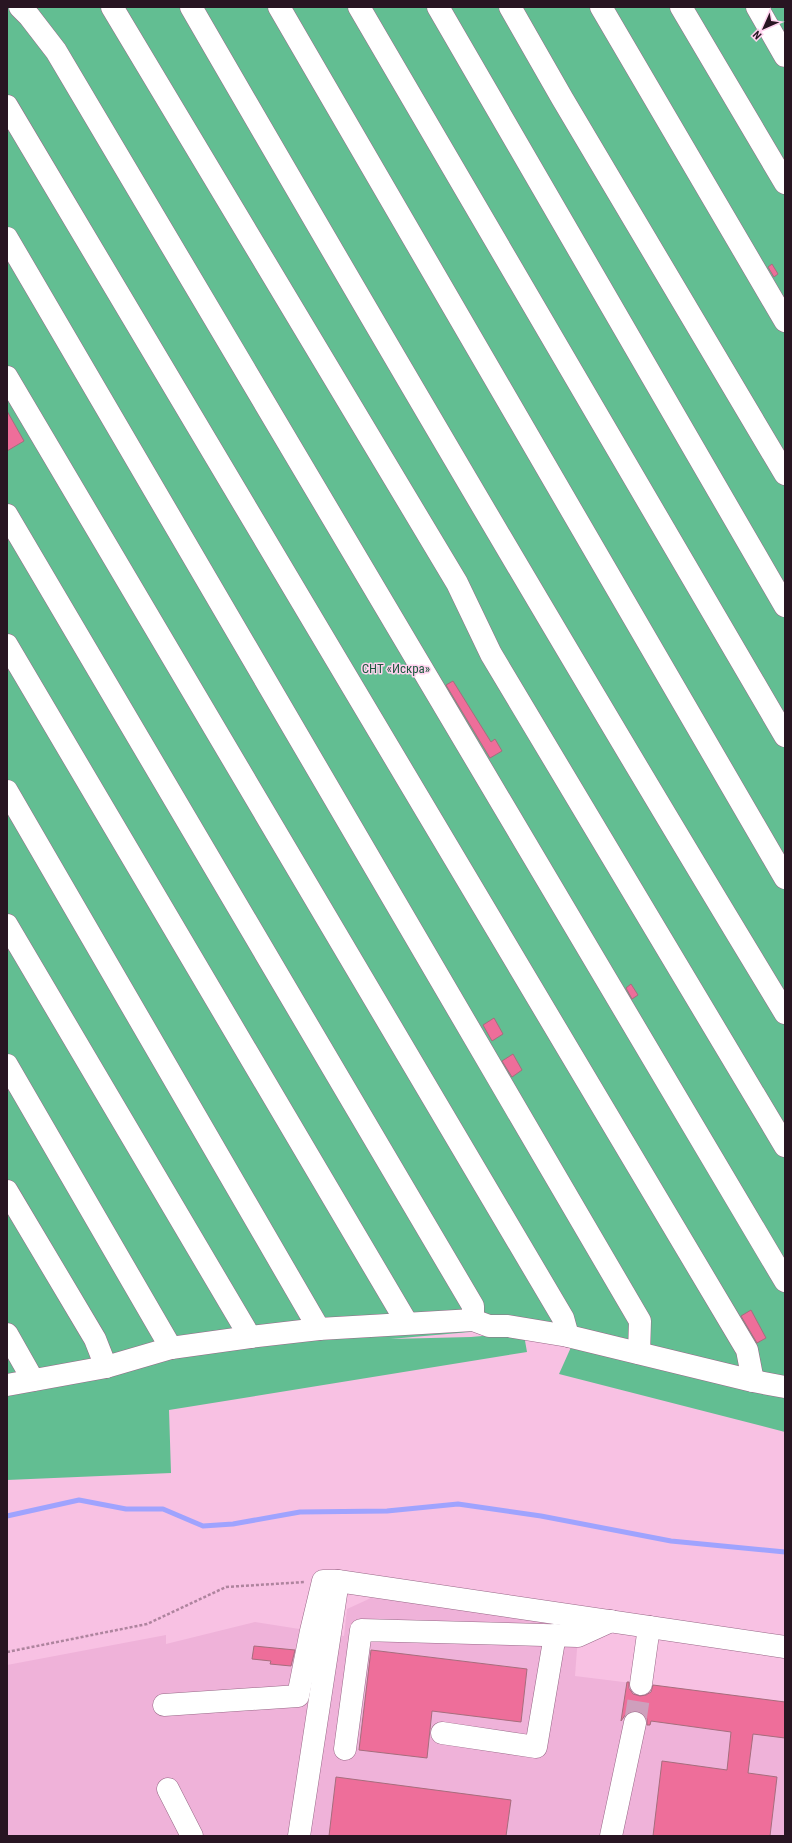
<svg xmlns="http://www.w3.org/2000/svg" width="792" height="1843" viewBox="0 0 792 1843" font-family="'Roboto Condensed',sans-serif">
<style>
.built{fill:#efb2d9}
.green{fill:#62be92;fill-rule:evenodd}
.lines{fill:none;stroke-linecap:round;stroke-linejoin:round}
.stream{stroke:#9fa3fe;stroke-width:5}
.building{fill:#ee6e9a;stroke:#a66d7d}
.minor-tunnel{stroke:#ce9fbc;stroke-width:22;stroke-dasharray:22 11;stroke-linecap:butt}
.minor-casing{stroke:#986887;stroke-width:23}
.path{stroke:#ae849e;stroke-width:2.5;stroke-dasharray:3 2;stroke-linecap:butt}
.minor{stroke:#fff;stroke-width:22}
.labels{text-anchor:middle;stroke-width:3;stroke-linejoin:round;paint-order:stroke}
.park-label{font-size:13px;fill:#1e5b40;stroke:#ffd2ee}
</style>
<rect width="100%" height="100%" fill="#f8c1e3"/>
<!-- built -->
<polygon class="built" points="371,1598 574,1622 578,1636 575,1676 785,1702 785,1836 7,1836 7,1665 166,1635 166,1644 255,1622 344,1636 347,1609"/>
<!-- green -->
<path class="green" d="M7,7H785V1396L723,1382L785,1398V1432L559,1374L572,1345L524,1335L527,1352L169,1410L171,1473L7,1480ZM504,1329L517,1333L471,1337L390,1339Z"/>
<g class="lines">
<!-- stream -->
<polyline class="stream" points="7,1516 79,1500 126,1509 163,1509 203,1526 233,1524 300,1512 387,1511 458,1504 541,1516 671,1541 785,1552"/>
</g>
<!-- building -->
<g class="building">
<polygon points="772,264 778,274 774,277 768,267"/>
<polygon points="7,411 24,441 7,451"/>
<polygon points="453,681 491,742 495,739 502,751 490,758 446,685"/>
<polygon points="631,984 638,995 632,999 626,988"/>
<polygon points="494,1018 503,1034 492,1041 483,1025"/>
<polygon points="513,1054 522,1070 512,1077 502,1061"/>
<polygon points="751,1310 766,1338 757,1343 741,1316"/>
<polygon points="254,1646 295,1650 291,1666 270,1664 271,1661 252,1659"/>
<polygon points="371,1650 527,1669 521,1722 432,1711 427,1758 359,1750"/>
<polygon points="627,1682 629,1682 629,1688 633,1694 640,1696 646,1695 651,1692 653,1685 785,1702 785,1738 753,1734 748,1773 777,1777 770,1836 653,1836 662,1761 727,1770 731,1732 651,1721 650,1725 647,1725 647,1719 644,1714 637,1711 631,1711 626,1714 621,1721"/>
<polygon points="336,1777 511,1800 506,1836 329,1836"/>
</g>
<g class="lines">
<!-- minor-tunnel -->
<polyline class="minor-tunnel" points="635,1723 641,1684"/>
<defs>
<g id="minor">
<polyline points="20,7 29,16 56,51 785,1281"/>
<polyline points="112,7 457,583 491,654 785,1146"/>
<path d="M191,7C386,344 583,680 785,1013"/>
<polyline points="279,7 785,878"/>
<polyline points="359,7 785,736"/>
<polyline points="438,7 785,606"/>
<polyline points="510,7 562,98 785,474"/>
<polyline points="601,7 785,321"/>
<polyline points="681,7 785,183"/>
<polyline points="757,7 785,56"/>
<polyline points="7,106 747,1350 753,1381"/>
<polyline points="7,238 640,1321 639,1353"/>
<polyline points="7,377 563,1318 568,1336"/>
<polyline points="7,515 473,1306 473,1320"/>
<polyline points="7,645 407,1323"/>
<polyline points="7,791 319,1329"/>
<polyline points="7,925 250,1337"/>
<polyline points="7,1065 171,1348"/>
<polyline points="7,1191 95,1339 106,1367"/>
<polyline points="7,1334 33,1380"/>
<polyline points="7,1385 106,1367 171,1348 250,1337 319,1329 473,1320 489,1326 508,1326 568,1336 753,1381 785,1387"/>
<polyline points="641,1684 649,1627"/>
<polyline points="164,1705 298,1696 311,1631 323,1581 338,1581 785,1647"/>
<polyline points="442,1733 536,1747 555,1635"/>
<polyline points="345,1749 361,1630 578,1636 611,1621"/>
<polyline points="168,1789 192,1836"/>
<polyline points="299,1836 338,1581"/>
<polyline points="611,1836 635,1723"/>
</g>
</defs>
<!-- minor casing -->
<use href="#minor" class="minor-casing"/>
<!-- path -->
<polyline class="path" points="7,1652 147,1624 226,1587 305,1582"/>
<!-- minor -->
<use href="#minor" class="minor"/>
</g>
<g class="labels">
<!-- park labels -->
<g class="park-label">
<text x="396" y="673">СНТ «Искра»</text>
</g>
</g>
<!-- border -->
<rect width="792" height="1843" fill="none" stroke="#281522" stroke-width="16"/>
<!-- north arrow -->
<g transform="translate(764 28) rotate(225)" stroke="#ffd2ee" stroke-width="3" paint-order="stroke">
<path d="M0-3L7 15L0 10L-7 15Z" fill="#281522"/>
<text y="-6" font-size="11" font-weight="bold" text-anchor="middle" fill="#281522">N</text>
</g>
</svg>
